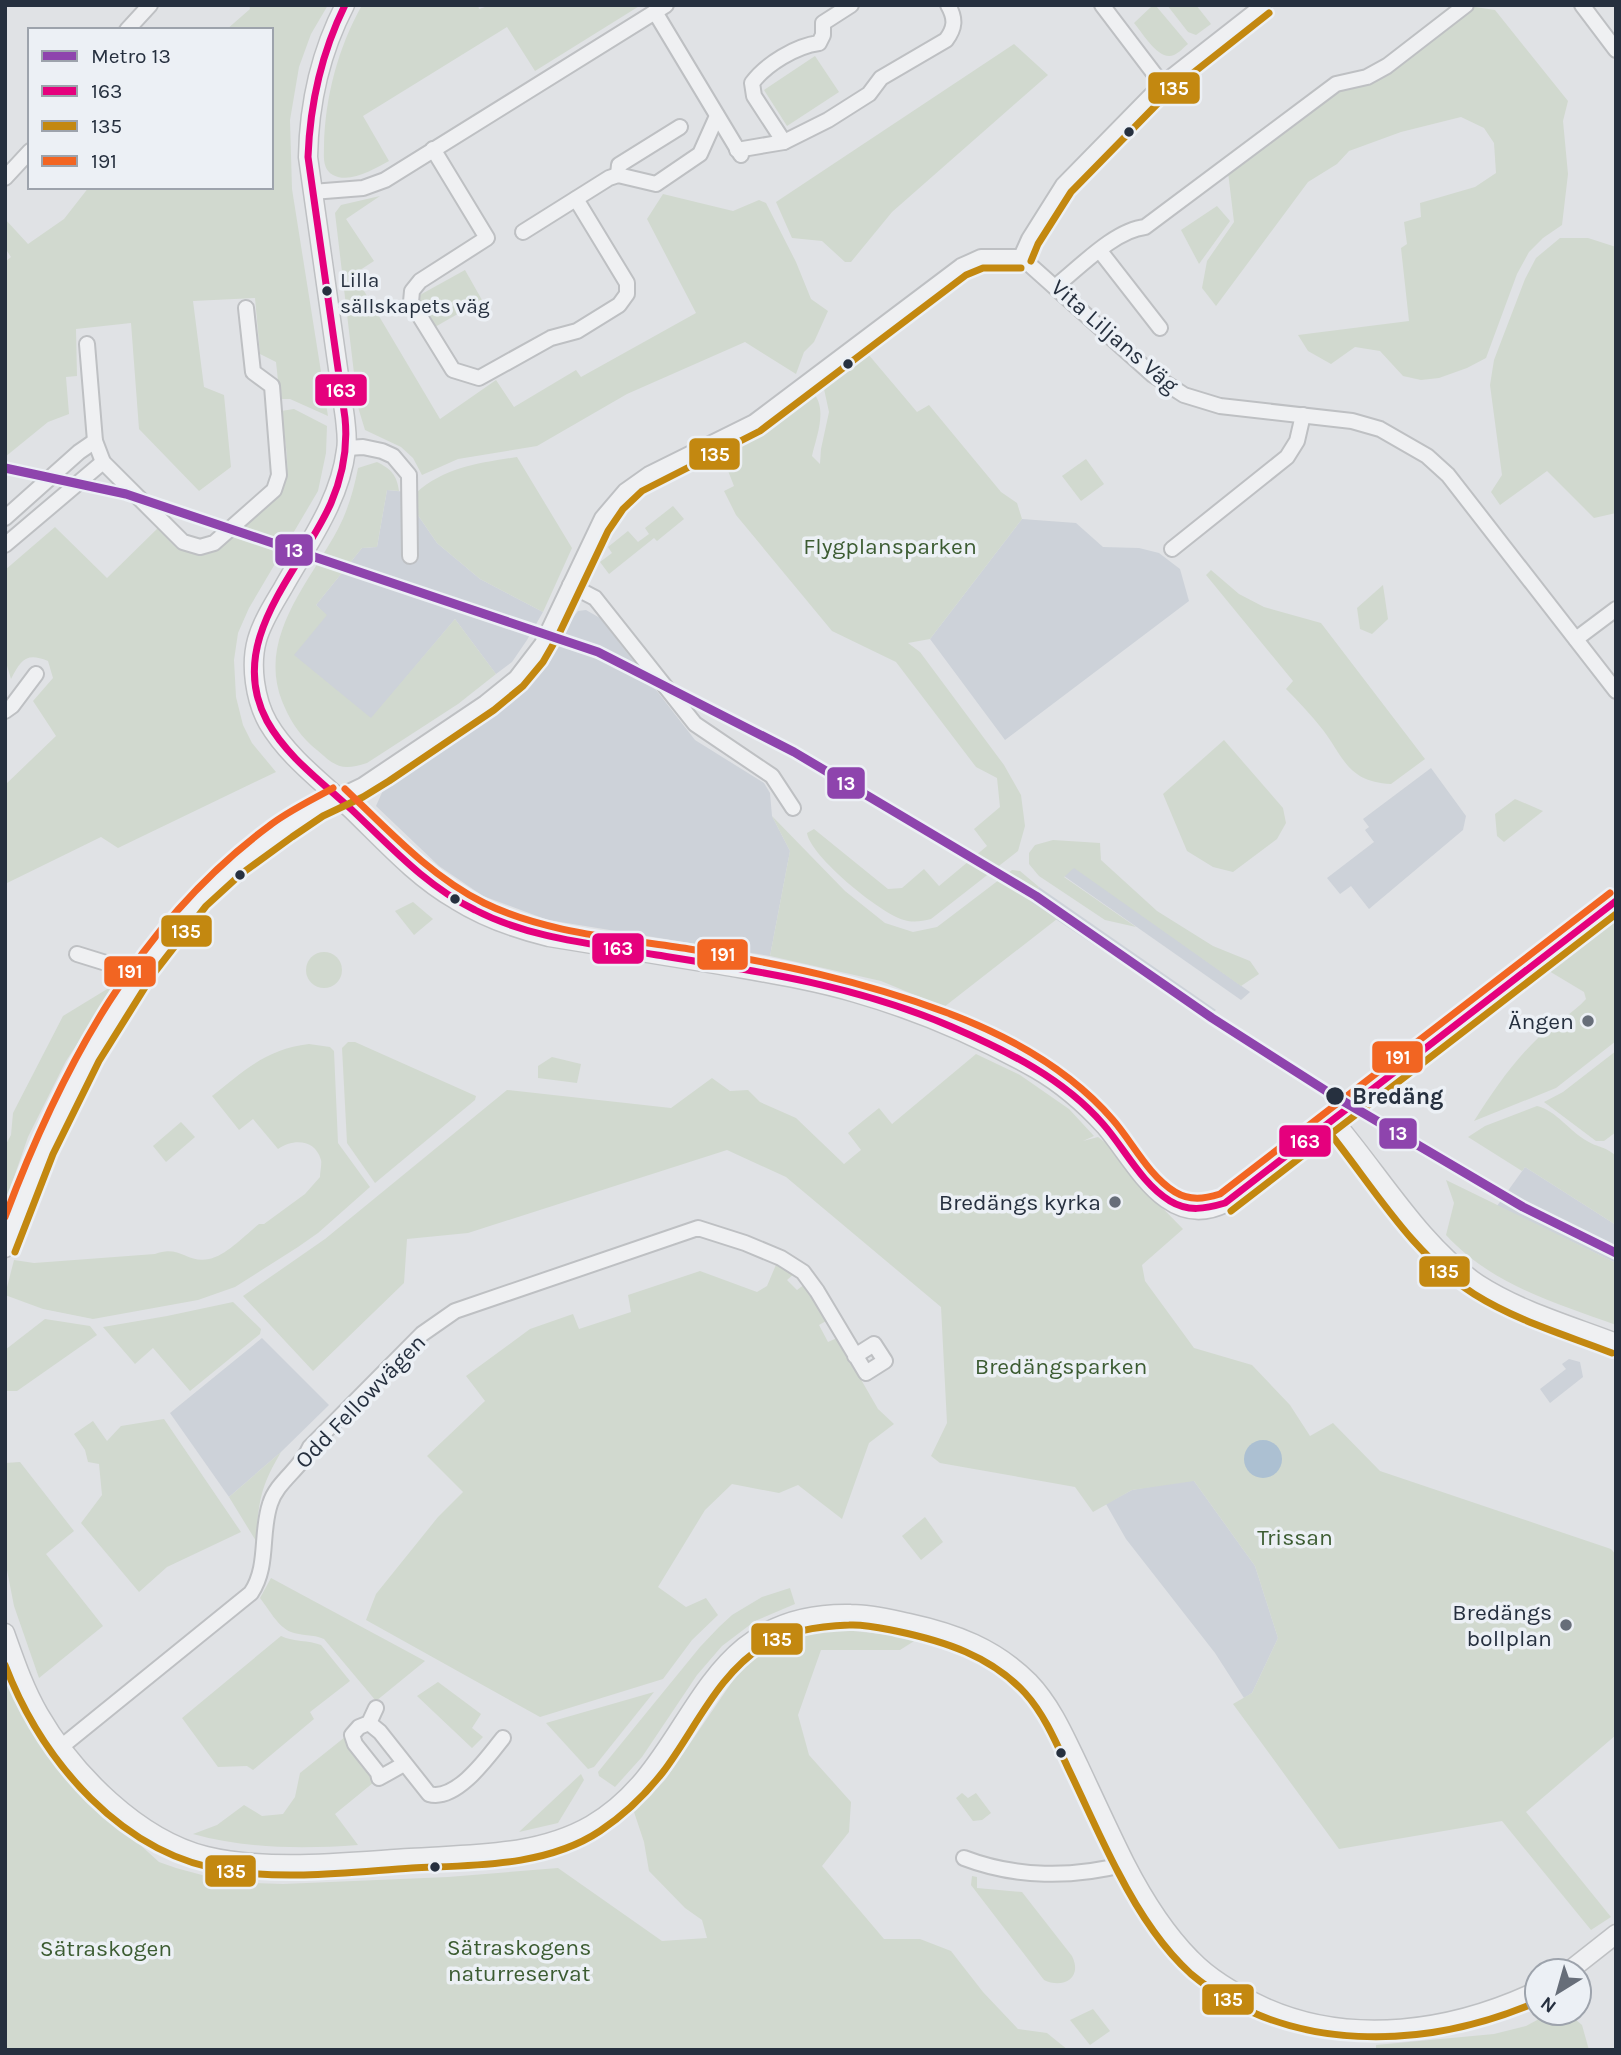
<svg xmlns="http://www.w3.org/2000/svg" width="1621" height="2055" viewBox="0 0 1621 2055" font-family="Karla,sans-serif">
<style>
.built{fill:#cdd2d9}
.green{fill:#d1d9cf}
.water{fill:#acc0d2}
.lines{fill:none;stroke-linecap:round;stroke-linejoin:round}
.minor-casing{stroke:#bec0c3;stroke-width:18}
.tertiary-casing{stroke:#bec0c3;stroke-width:21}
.minor{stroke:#eff0f2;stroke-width:14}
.tertiary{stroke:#eff0f2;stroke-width:18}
.bus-1-casing{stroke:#ecf0f5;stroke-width:12}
.bus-2-casing{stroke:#ecf0f5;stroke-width:12}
.bus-3-casing{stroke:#ecf0f5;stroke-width:12}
.bus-1{stroke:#e5007d;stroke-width:7}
.bus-2{stroke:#c38810;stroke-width:7}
.bus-3{stroke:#f26522;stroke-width:7}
.metro-1-casing{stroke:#ecf0f5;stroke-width:14}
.metro-1{stroke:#8e44ad;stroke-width:9}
.bus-dot{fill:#26303f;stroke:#ecf0f5;stroke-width:2.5}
.poi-dot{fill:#676e79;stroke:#ecf0f5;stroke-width:2.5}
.labels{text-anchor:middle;stroke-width:7;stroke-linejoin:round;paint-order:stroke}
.bus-label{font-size:21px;fill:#26303f;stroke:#ecf0f5;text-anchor:start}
.street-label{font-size:23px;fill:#26303f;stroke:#ecf0f5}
.park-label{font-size:23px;fill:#3c5c32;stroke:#ecf0f5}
.poi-label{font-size:23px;fill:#26303f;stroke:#ecf0f5;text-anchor:end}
.stop-label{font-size:23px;font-weight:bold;fill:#26303f;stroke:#ecf0f5;text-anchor:start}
.line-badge{stroke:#ecf0f5;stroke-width:2.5}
.badge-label{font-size:19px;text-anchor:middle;font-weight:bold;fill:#fff}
</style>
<rect width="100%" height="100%" fill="#e0e2e5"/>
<!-- built -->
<g class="built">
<polygon points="387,490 416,493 415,511 437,543 480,579 543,612 527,640 512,662 496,674 455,619 371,719 293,655 326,615 316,605 362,548 377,547"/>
<polygon points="1022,519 1076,523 1103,547 1139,548 1159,553 1180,569 1189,601 1005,740 930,639"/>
<polygon points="586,610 600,618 695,740 764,783 770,793 772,816 790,851 770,956 548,920 483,896 439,866 376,806 384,788 440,746 510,701 532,680 553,654 571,620 578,611"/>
<polygon points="1431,768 1466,816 1463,830 1369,909 1351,886 1340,894 1327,878 1374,842 1365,830 1369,827 1363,819"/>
<polygon points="1074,867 1250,992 1241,1000 1064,876"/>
<polygon points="1039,887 1216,1010 1205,1019 1030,902"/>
<polygon points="1525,1167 1616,1225 1616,1263 1497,1206"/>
<polygon points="262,1338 329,1405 281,1452 229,1497 170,1413"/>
<polygon points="1569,1359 1580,1362 1583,1377 1550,1403 1540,1389 1566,1369 1562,1364"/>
<polygon points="1183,1481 1194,1481 1255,1566 1278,1638 1252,1693 1244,1698 1215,1653 1126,1539 1106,1504 1132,1490"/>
</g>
<!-- green -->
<g class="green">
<polygon points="249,5 328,5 311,34 299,67 290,120 292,189 328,416 290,399 280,399 276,362 260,354 255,298 193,301 204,387 224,395 231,467 199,491 139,429 131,323 76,329 77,376 66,377 69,414 48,422 5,457 5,262 11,257 5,248 5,219 28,244 64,219 89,187 271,187 271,30 226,30 250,9"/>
<path d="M362,5H478L479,9L491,5H641L535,71L507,27L363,116L389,161C374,169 350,184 333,175C322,169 324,156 324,146C325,97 338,48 362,5Z"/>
<polygon points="1167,5 1196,5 1211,24 1196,35 1188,32"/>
<path d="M1152,6H1156L1188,44C1184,47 1179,53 1174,55C1159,62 1142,32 1134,23Z"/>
<polygon points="1475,7 1495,10 1568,101 1563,121 1568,174 1562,225 1543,238 1529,252 1517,274 1486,358 1467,368 1439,378 1421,380 1403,376 1380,351 1355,347 1331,364 1308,351 1298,335 1409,321 1401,248 1407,244 1404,222 1421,217 1420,203 1475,187 1496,173 1494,143 1484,128 1461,117 1401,132 1349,151 1337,164 1308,182 1216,306 1202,288 1207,261 1234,222 1228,172 1339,89 1388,71"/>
<polygon points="1014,44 1048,75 892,212 851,262 845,262 822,241 792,238 776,202"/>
<polygon points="815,56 839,92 787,126 764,90"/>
<polygon points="663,194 733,211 759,200 766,203 796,262 811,299 828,311 814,342 804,352 796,374 745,342 627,394 537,446 458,459 422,475 413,458 401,447 365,430 358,407 335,213 341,205 380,196 346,219 374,261 354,274 440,419 496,380 514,407 576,370 581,377 696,313 647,219"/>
<polygon points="1217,206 1230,221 1199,264 1181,230"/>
<polygon points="1560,238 1588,238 1616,247 1616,513 1594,518 1547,471 1500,505 1491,492 1502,475 1490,385 1494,360 1525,279 1536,258"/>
<polygon points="465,270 482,300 435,327 418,296"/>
<path d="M868,354L917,412L929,405L1001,492L1017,503L1022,519L930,639L908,643L920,652L1004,765L1021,795L1025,826L1018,851L931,919C922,921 914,923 904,920C881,914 810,856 807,833L814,829L888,889L902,888L924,869L939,886L987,846L974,829L1000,807L997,778L976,767L896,662L832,631L736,515L724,491L734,486L721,453L761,435L815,395C827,412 816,438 812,456L820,464L821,449L829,412L824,389Z"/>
<path d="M294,409L327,426L326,453L318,491L249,608L238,633L234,660L236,697L243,725L252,743L276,772L118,848L101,837L5,884V785L56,736L33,701L53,678L48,661C26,652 21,660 11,679L5,659V570L55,527L107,578L160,526C172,538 185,556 203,555C217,554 278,500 284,486C292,468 283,430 281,411Z"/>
<path d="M517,457L572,548L543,612L480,579L437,543L415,511L416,493C445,467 480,463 517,457Z"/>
<polygon points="1086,459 1104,484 1081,501 1062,476"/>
<path d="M377,462C391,469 397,475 399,491L387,490L377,547L362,548L316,605L327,615L294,655L371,718L455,619L496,674L458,704L367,763C337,773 333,763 311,745C297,732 289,718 282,701C257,637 310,582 338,529C348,510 354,489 358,468Z"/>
<polygon points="673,506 684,519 657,541 654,538 609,574 600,562 612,553 608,547 628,531 638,542 649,534 645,528"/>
<path d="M1211,570L1239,594L1264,607L1321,623L1425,759L1391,784C1348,782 1344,758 1323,730C1311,715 1299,702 1286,689L1293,681L1206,575Z"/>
<polygon points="1383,585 1388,619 1372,634 1360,629 1357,608"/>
<polygon points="1224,740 1283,808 1286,823 1277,839 1233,872 1213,867 1187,851 1163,794"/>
<polygon points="1515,799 1543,811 1504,842 1497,836 1495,814"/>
<polygon points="772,816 845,891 885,923 913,932 937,927 1012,870 1020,871 1039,887 1031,902 1057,919 944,1007 881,981 770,956 790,851"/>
<polygon points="1053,840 1100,843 1101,860 1157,911 1213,946 1250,961 1259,974 1241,986 1074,868 1064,877 1136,927 1105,920 1039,876 1029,864 1029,853 1035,845"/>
<polygon points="413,902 433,919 414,935 395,911"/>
<path d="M1616,920V1041L1556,1088L1474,1121C1493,1091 1513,1062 1539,1037C1553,1023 1573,1014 1586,999L1584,992L1544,968L1571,956Z"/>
<circle cx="324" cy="970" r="18"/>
<polygon points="117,983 66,1061 28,1137 5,1203 5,1146 11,1135 13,1113 63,1016"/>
<polygon points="348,1042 355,1042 476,1096 475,1100 375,1183 347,1143 342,1048"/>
<path d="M309,1044L330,1047L334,1051L338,1143L370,1187L318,1233L298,1247L235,1287L198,1300L93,1319L43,1309L5,1295L14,1260L34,1263L155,1254C179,1244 188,1264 209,1259C227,1255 245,1235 259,1224H264L305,1194L320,1177C320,1172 322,1164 321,1160C315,1138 292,1139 278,1149L253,1119L239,1130L212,1096C244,1071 266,1049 309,1044Z"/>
<polygon points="1616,1051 1616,1132 1604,1141 1596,1141 1544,1102 1563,1092"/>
<polygon points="976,1054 1020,1075 1069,1109 1094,1136 1083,1141 1098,1137 1111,1147 1139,1184 1183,1229 1142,1265 1145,1281 1194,1348 1252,1365 1290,1405 1310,1436 1333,1423 1380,1471 1611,1549 1616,1555 1616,1735 1526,1812 1611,1917 1591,1930 1502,1821 1339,1849 1233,1704 1252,1693 1278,1638 1255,1566 1194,1481 1132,1490 1093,1512 1075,1487 940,1463 931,1456 947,1423 941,1307 786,1177 727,1150 468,1233 407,1239 404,1283 313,1371 243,1296 325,1239 507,1090 671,1108 712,1078 730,1091 748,1090 760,1102 796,1118 844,1164 861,1150 848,1133 879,1108 892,1124"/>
<polygon points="552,1057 581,1064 577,1083 538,1078 538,1066"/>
<path d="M1537,1106C1557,1111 1569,1131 1587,1141C1599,1148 1605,1146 1616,1156V1225L1525,1167L1522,1171L1468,1137L1485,1126Z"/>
<polygon points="181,1122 195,1137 166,1162 153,1146"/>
<path d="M1446,1180L1616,1263V1325C1555,1303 1492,1285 1446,1235L1454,1203Z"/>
<polygon points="778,1260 795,1273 787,1280 797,1290 805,1284 828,1320 819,1325 828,1342 837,1338 878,1409 894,1424 869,1443 842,1519 798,1485 779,1493 732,1484 705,1510 658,1587 686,1607 706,1598 718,1615 692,1640 663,1679 540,1717 366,1620 376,1594 438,1517 463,1492 427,1456 485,1401 466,1376 530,1329 573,1314 579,1329 631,1312 628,1295 700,1271 757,1292 767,1286"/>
<polygon points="233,1302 261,1329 260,1334 190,1391 153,1348 135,1364 103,1327 167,1316"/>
<polygon points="45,1319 90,1326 97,1335 17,1391 5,1391 5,1350"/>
<polygon points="164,1419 241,1532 167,1567 139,1592 81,1523 102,1495 99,1464 88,1462 85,1450 74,1434 93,1421 107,1441 121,1426"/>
<path d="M281,1452C260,1488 259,1500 256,1541L229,1497Z"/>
<polygon points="20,1462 74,1531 46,1554 103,1626 39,1678 14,1606 5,1560 5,1463"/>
<polygon points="925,1517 943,1542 921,1560 902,1536"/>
<path d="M271,1578L425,1661L376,1701L324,1639C313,1634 301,1636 291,1632C278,1627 268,1608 260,1598Z"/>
<polygon points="790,1588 795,1604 755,1621 722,1646 697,1675 642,1757 615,1787 599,1776 598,1772 700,1647 719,1627 732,1615 762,1597"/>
<polygon points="835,1629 919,1638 900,1650 821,1650 798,1715 809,1755 851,1802 849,1832 822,1866 884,1939 920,1939 951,1951 983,1992 1018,2029 1047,2033 1068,2050 5,2050 5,1677 39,1739 80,1790 159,1862 176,1868 228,1882 283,1884 448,1877 558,1868 662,1941 707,1938 702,1920 685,1908 649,1871 644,1842 634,1812 665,1780 747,1660 776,1641 807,1632"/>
<path d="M281,1636C294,1642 308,1640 321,1645L350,1681L310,1712L314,1719L253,1770L247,1766L218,1767L182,1718Z"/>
<polygon points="438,1682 481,1714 472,1728 483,1737 472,1748 417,1696"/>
<polygon points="654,1692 594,1767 588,1769 546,1723"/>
<path d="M345,1737L379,1778L335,1814L358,1845C304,1849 247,1849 193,1834L217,1825L244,1805L262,1816L283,1814L295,1797L300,1773Z"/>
<polygon points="581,1774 584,1780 558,1823 519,1832"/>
<polygon points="962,1793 968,1798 976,1793 991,1813 982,1820 973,1821 956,1798"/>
<path d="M972,1876L977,1877V1888L1022,1892L1072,1956C1083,1978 1063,1989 1044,1980L971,1885Z"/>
<polygon points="1093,2009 1110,2031 1090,2045 1070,2020"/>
<polygon points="1550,2013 1568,2013 1582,2025 1589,2050 1376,2050 1376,2045 1494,2034 1526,2026"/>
</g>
<!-- water -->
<circle class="water" cx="1263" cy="1459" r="19"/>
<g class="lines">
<defs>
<g id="minor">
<polyline points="1102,5 1162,84"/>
<polyline points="1582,5 1616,50"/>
<polyline points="655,12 741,155"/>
<polyline points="127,30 150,5"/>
<path d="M784,142L754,96L752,83C766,64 796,46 819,43L823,35V23L851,5"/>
<polyline points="433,149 487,238 420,281 412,291 411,302 453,370 479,378 551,338 577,331 619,305 627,294 627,283 576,199"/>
<path d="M737,150L784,142L828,120L869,94L881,78L946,40C955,28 956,19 948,5"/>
<polyline points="618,175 619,165 680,127"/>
<polyline points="5,178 30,151"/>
<polyline points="312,192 363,188 385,180 666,5"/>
<polyline points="523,232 609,178 618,175 656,184 700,154 717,116"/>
<polyline points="1100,251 1160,328"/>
<polyline points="1021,257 1029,239 1063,185 1162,84 1263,5"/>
<path d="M1056,286C1080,267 1115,230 1145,227L1336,84L1367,77L1387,66L1466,5"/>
<polyline points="87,344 95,441 103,462 183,542 200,547 214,543 274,490 279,475 272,386 253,372 246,308"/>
<polyline points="347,448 363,447 382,451 393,456 409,475 410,556"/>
<polyline points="5,518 79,452 95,441"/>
<polyline points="5,545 103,462"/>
<polyline points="1172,549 1287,457 1297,441 1303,415"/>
<polyline points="570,585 595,598 695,724 772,776 793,808"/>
<polyline points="1576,639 1616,609"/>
<polyline points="5,711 12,706 36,674"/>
<polyline points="338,797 363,785 485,703 516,678 542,644 602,518 625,491 649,474 754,422 961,266 981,257 1021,257 1153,375 1184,395 1220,406 1352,421 1380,429 1427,456 1448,475 1616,691"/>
<polyline points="77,954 106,963 133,984"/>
<polyline points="376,1708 369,1723 359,1727 352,1735 355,1744 378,1773 379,1778 404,1764"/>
<path d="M369,1723L380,1732L429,1794C456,1802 488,1757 503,1738"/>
<path d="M61,1747L251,1593C269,1566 260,1534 270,1504C277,1481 301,1469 310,1447L422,1334L455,1311L698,1228L745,1243L781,1258L803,1272L817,1291L866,1373L885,1361L874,1344L855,1356"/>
<path d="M964,1858C1016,1878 1073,1878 1126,1864"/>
</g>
<g id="tertiary">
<path d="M345,5C320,53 309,103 308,157L345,418C346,429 348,440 346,450C340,501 307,545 283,588C273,605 262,622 257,640C250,665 255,700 268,723C288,757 323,783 352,810C385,842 416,877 456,900C485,918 516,929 549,937C606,946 664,956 721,965C766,973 812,980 856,993C919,1011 979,1037 1036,1069C1062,1084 1085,1104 1105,1126C1136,1162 1167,1232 1225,1203L1616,901"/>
<path d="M1333,1120C1378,1172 1421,1246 1478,1284C1520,1311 1569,1325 1616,1343"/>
<path d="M5,1248C66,1073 164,881 338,797"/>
<path d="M5,1633C15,1661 24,1688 39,1714C73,1773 138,1839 206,1856C268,1871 347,1862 410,1858C471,1854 537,1856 591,1825C699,1763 692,1610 851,1614C871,1614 890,1619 909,1623C955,1633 995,1648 1029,1682C1052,1706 1065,1737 1079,1766C1094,1798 1109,1831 1125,1863C1143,1898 1163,1931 1191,1959C1211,1980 1238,1995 1264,2007C1351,2046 1452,2031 1537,1991"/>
<polyline points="1569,1971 1616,1934"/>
</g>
</defs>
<!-- minor casing -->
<use href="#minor" class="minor-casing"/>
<!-- tertiary casing -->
<use href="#tertiary" class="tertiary-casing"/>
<!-- minor -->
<use href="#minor" class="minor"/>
<!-- tertiary -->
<use href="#tertiary" class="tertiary"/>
<defs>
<path id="bus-1" d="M345,5C321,54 310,103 308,157L345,418C348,448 343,475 331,503C301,571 224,641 267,721C287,757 322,782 352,810C391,847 426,886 475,910C531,939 595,944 657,955C758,971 858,986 952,1027C1007,1051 1063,1078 1103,1124C1125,1149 1141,1183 1170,1201C1188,1212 1205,1209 1225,1203L1616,901"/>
<g id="bus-2">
<polyline points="1031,261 1038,244 1071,192 1169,92 1269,13"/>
<path d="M1325,1127C1371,1183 1411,1254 1474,1294C1517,1321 1566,1335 1612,1353"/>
<polyline points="1231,1211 1616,914"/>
<polyline points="15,1252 53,1154 99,1061 154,973 206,906 241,874 292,837 323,816 363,797 389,781 494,710 523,686 543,662 558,636 608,531 623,509 642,491 760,431 966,275 983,268 1021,268"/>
<path d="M5,1665C42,1761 122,1856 229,1871C290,1880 352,1872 412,1868C474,1865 546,1867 600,1831C624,1815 645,1795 663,1772C695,1730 718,1673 765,1645C790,1630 820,1626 849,1625C865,1624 881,1628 896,1631C944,1641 991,1656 1025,1693C1044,1714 1056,1742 1068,1768C1085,1803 1100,1838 1118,1872C1137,1909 1160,1946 1191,1974C1288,2055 1425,2050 1537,2002"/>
</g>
<g id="bus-3">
<path d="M345,789C388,830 430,876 484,903C547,934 621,938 689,949C777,963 862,981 945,1012C1007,1035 1069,1069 1113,1120C1133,1143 1148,1175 1175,1192C1190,1201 1204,1199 1220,1194L1610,893"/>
<path d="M5,1217C61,1068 138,923 269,826C288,811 312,800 333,788"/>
</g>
</defs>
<!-- bus-1 casing -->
<use href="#bus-1" class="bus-1-casing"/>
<!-- bus-2 casing -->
<use href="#bus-2" class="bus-2-casing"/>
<!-- bus-3 casing -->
<use href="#bus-3" class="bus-3-casing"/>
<!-- bus-1 -->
<use href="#bus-1" class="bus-1"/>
<!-- bus-2 -->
<use href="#bus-2" class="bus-2"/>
<!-- bus-3 -->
<use href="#bus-3" class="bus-3"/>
<defs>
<polyline id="metro-1" points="5,468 126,494 598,652 794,752 1036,896 1212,1018 1331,1094 1523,1207 1616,1253"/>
</defs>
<!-- metro-1 casing -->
<use href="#metro-1" class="metro-1-casing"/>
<!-- metro-1 -->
<use href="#metro-1" class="metro-1"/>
</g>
<!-- markers -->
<g class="bus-dot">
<circle cx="1129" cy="132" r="6"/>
<circle cx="327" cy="291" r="6"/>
<circle cx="848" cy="364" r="6"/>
<circle cx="240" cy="875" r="6"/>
<circle cx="455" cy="899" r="6"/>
<circle cx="1335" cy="1096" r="10"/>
<circle cx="1061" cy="1753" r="6"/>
<circle cx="435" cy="1867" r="6"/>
</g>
<g class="poi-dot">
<circle cx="1588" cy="1021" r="7"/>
<circle cx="1115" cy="1202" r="7"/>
<circle cx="1566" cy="1625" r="7"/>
</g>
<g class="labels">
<!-- bus labels -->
<g class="bus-label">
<text x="340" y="287">Lilla<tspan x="340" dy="26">sällskapets väg</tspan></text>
</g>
<!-- street labels -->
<g class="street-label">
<text transform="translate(1115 336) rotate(41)" y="8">Vita Liljans Väg</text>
<text transform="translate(360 1401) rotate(-46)" y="8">Odd Fellowvägen</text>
</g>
<!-- park labels -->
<g class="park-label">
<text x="890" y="554">Flygplansparken</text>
<text x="1061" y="1374">Bredängsparken</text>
<text x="1295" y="1545">Trissan</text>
<text x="519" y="1955">Sätraskogens<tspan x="519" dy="26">naturreservat</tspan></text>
<text x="106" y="1956">Sätraskogen</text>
</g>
<!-- poi labels -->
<g class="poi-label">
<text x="1574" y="1029">Ängen</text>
<text x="1101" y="1210">Bredängs kyrka</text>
<text x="1552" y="1620">Bredängs<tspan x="1552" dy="26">bollplan</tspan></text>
</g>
<!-- stop labels -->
<g class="stop-label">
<text x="1352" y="1104">Bredäng</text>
</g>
</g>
<g class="line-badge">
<rect x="1147" y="71" width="54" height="34" rx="7" fill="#c38810"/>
<rect x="314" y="373" width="54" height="34" rx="7" fill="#e5007d"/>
<rect x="688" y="437" width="53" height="34" rx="7" fill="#c38810"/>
<rect x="274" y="533" width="40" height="34" rx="7" fill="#8e44ad"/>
<rect x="826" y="766" width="40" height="34" rx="7" fill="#8e44ad"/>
<rect x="160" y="914" width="53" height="34" rx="7" fill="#c38810"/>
<rect x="591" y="932" width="54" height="33" rx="7" fill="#e5007d"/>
<rect x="696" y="938" width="53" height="33" rx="7" fill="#f26522"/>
<rect x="103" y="955" width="54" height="33" rx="7" fill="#f26522"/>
<rect x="1371" y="1040" width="53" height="34" rx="7" fill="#f26522"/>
<rect x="1378" y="1117" width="40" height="33" rx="7" fill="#8e44ad"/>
<rect x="1278" y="1124" width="54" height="34" rx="7" fill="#e5007d"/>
<rect x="1418" y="1255" width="53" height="33" rx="7" fill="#c38810"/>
<rect x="750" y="1622" width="54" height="34" rx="7" fill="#c38810"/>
<rect x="204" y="1854" width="53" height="34" rx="7" fill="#c38810"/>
<rect x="1201" y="1983" width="54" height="33" rx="7" fill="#c38810"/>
</g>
<g class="badge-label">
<text x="1174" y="95">135</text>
<text x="341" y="397">163</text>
<text x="715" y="461">135</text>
<text x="294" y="557">13</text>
<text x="846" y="790">13</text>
<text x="186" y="938">135</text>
<text x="618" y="955">163</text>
<text x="723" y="961">191</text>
<text x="130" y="978">191</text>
<text x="1398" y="1064">191</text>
<text x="1398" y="1140">13</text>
<text x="1305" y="1148">163</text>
<text x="1444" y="1278">135</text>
<text x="777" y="1646">135</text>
<text x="231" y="1878">135</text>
<text x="1228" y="2006">135</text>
</g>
<!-- border -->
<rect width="1621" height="2055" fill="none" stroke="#26303f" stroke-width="14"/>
<!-- legend -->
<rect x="28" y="28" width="245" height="161" fill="#ecf0f5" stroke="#9da3ac" stroke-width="2"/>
<rect x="42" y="51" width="35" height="10" fill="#8e44ad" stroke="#9da3ac" stroke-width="2"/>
<text x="91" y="63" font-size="21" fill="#26303f">Metro 13</text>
<rect x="42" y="86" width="35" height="10" fill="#e5007d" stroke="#9da3ac" stroke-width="2"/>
<text x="91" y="98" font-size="21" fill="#26303f">163</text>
<rect x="42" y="121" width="35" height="10" fill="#c38810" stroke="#9da3ac" stroke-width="2"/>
<text x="91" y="133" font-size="21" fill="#26303f">135</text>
<rect x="42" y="156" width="35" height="10" fill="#f26522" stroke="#9da3ac" stroke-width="2"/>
<text x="91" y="168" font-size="21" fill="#26303f">191</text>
<!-- north arrow -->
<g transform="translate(1558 1992) rotate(217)"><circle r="33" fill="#ecf0f5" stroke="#9da3ac" stroke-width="2"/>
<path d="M0-5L12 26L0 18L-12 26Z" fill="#676e79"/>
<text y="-10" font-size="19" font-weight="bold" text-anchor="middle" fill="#26303f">N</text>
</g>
</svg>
